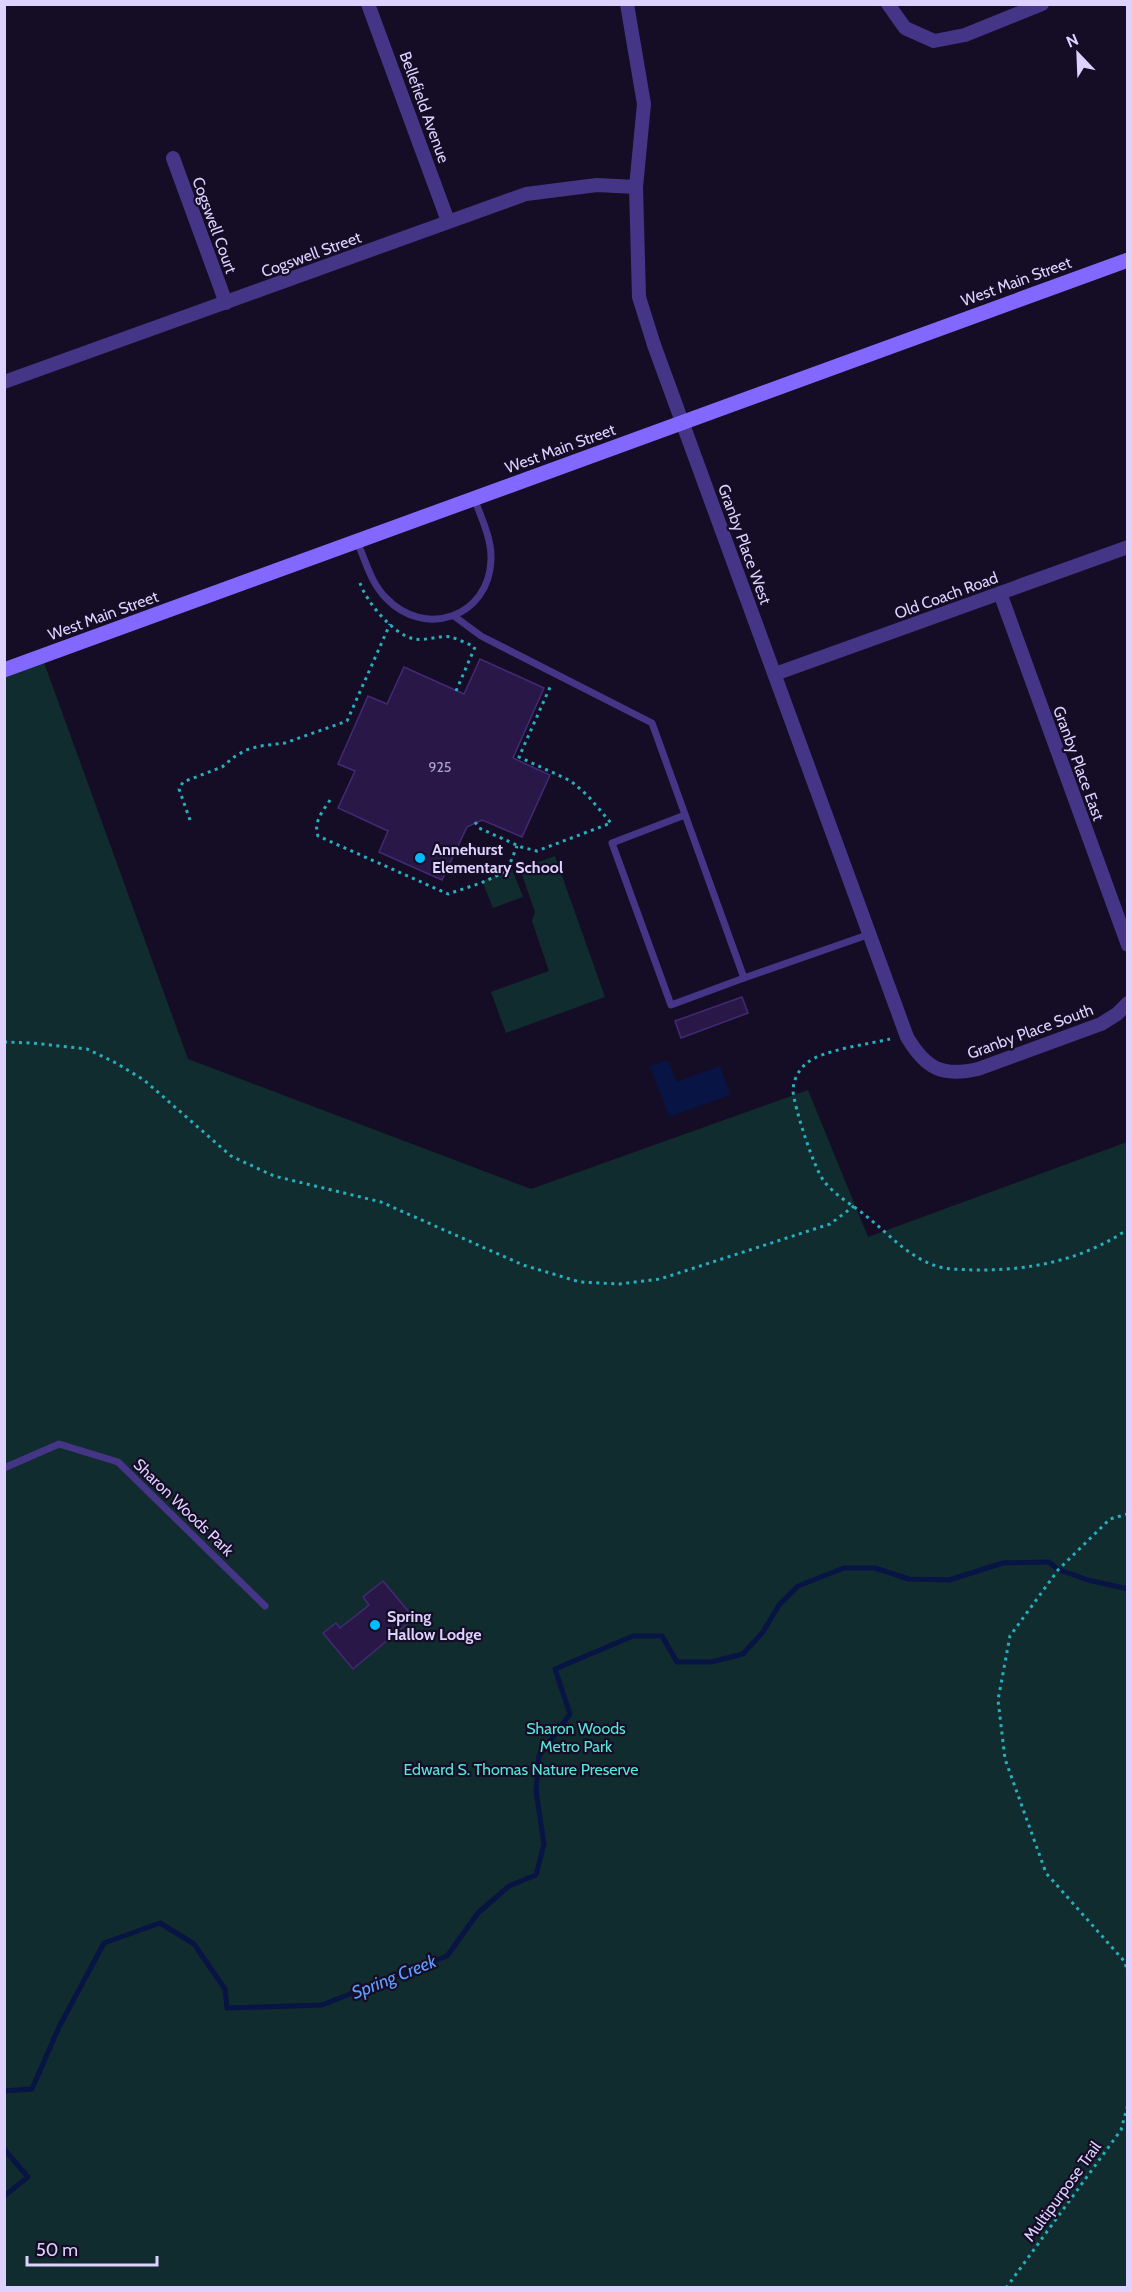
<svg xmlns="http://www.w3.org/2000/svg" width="1132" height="2292" viewBox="0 0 1132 2292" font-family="Cabin,sans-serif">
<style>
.green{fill:#102c2f}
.water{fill:#071444}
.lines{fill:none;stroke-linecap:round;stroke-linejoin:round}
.stream{stroke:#071444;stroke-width:5}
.building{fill:#291847;stroke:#432975;stroke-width:1.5}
.path{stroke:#27afbd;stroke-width:3;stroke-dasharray:3 4.5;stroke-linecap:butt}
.service{stroke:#453587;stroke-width:7}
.minor{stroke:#453587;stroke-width:14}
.secondary{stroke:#8368ff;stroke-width:15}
.poi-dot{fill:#00bdfc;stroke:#150d25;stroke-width:2}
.labels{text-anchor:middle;stroke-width:4.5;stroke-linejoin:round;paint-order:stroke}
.number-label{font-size:14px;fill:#b0a3d1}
.street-label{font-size:16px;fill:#ddd1ff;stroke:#150d25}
.poi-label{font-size:16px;font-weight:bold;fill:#ddd1ff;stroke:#150d25;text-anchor:start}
.park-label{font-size:16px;fill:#56e6d8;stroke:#150d25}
.water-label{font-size:18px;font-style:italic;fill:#5f9dff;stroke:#150d25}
</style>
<rect width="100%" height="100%" fill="#150d25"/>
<!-- green -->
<g class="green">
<polygon points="42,657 188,1059 531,1189 808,1090 868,1237 1127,1142 1127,2287 5,2287 4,670"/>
<polygon points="555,856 605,997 506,1033 491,992 549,971 532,921 535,912 520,869"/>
<polygon points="512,869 523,897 493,908 482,881"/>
</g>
<!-- water -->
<polygon class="water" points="668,1060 676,1082 720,1066 730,1095 669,1117 650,1066"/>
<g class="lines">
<!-- stream -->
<g class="stream">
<polyline points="1060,1570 1088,1580 1128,1589"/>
<polyline points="4,2091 32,2089 59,2027 104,1943 160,1923 194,1944 225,1989 227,2008 322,2005 447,1956 478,1913 509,1886 536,1875 544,1844 536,1791 539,1756 570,1714 555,1669 633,1636 662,1636 677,1662 711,1662 743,1654 763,1632 779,1605 798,1586 844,1568 875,1568 909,1579 949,1580 1003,1563 1049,1562 1056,1568"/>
<polyline points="4,2149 28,2177 4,2196"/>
</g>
</g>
<!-- building -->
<g class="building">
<polygon points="480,659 544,688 513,758 550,775 522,837 482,820 467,827 442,880 379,852 388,831 338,808 355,771 338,764 368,696 387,704 404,667 464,694"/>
<polygon points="742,997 748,1013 681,1038 675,1021"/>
<polygon points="383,1581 414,1618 353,1669 323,1633 336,1623 340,1628 369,1605 363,1597"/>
</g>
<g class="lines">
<!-- path -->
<g class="path">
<path d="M360,583C367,603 393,634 414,639C426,641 440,635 451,637C458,639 466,643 473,646"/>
<polyline points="456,691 475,647"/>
<path d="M330,800C323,811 313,822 318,836L448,894L481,883L507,871L517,846"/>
<polyline points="190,820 179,789 183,782 222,767 234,757 246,750 260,746 285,743 347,721 390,624"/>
<polyline points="475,822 479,828 521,847 537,851 611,823 588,796 571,781 519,757 551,685"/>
<path d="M890,1039C869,1044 822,1050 807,1063C799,1069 793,1080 793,1091C794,1106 814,1169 824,1181C834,1195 853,1205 866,1216C889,1234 907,1256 936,1266C948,1270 960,1269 972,1270C1027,1271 1082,1261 1128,1229"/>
<polyline points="4,1042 32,1043 87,1049 116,1063 144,1080 231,1156 274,1176 381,1202 523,1265 580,1282 619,1284 660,1279 830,1224 854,1206"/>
<polyline points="1128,1514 1110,1519 1058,1570 1010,1636 998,1700 1005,1759 1046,1873 1125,1962 1128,1975"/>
<polyline points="1006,2288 1121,2130 1128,2104"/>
</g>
<!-- service -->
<g class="service">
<path d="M357,541C365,560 371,583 386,598C425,639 489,617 491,560C492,539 481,517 474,498"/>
<polyline points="454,616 481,636 652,723 744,978 870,934"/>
<polyline points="685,815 612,843 671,1005 744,978"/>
<polyline points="4,1468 59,1444 118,1462 265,1606"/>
</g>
<!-- minor -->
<g class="minor">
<polyline points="368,4 448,221"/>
<path d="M627,4L644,104L636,187L639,297L654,345L907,1037C926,1069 942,1077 978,1069L1101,1024L1117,1014L1128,1003"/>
<polyline points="888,4 905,28 934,41 965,35 1042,4"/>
<polyline points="173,158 226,303"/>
<polyline points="4,382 526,194 597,185 636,187"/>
<polyline points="1000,593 1128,945"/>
<polyline points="775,674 1128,547"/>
</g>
<!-- secondary -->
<polyline class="secondary" points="4,670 1128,260"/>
</g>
<!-- markers -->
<g class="poi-dot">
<circle cx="420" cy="858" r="6"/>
<circle cx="375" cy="1625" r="6"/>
</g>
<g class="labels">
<!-- number labels -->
<g class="number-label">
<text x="440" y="772">925</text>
</g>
<!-- street labels -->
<g class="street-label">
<text transform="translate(425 107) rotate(70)" y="6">Bellefield Avenue</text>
<text transform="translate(215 225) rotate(70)" y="6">Cogswell Court</text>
<text transform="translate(311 254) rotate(-20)" y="6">Cogswell Street</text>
<text transform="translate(1016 281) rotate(-20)" y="6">West Main Street</text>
<text transform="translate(560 448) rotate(-20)" y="6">West Main Street</text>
<text transform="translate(745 544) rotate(70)" y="6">Granby Place West</text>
<text transform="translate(946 595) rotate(-20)" y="6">Old Coach Road</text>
<text transform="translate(103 615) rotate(-20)" y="6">West Main Street</text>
<text transform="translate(1079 763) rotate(70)" y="6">Granby Place East</text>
<text transform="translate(1030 1031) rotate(-20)" y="6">Granby Place South</text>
<text transform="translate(184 1507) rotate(44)" y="6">Sharon Woods Park</text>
<text transform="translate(1062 2191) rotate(-54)" y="6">Multipurpose Trail</text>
</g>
<!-- poi labels -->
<g class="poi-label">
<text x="432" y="855">Annehurst<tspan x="432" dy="18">Elementary School</tspan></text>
<text x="387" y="1622">Spring<tspan x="387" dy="18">Hallow Lodge</tspan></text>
</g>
<!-- park labels -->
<g class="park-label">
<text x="576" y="1734">Sharon Woods<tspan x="576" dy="18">Metro Park</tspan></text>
<text x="521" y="1775">Edward S. Thomas Nature Preserve</text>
</g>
<!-- water labels -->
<g class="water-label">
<text transform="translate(394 1977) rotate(-22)" y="6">Spring Creek</text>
</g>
</g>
<!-- border -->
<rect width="1132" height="2292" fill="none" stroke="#ddd1ff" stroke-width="12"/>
<!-- north arrow -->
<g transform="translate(1078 54) rotate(337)" stroke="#150d25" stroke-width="4.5" paint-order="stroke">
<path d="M0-4.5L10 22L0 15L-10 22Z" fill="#ddd1ff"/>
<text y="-9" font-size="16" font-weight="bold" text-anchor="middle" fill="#ddd1ff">N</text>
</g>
<!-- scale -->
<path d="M27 2256v9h130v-9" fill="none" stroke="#ddd1ff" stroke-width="3"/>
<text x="36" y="2256" font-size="18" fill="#ddd1ff" stroke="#150d25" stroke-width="4.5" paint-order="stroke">50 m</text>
</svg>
